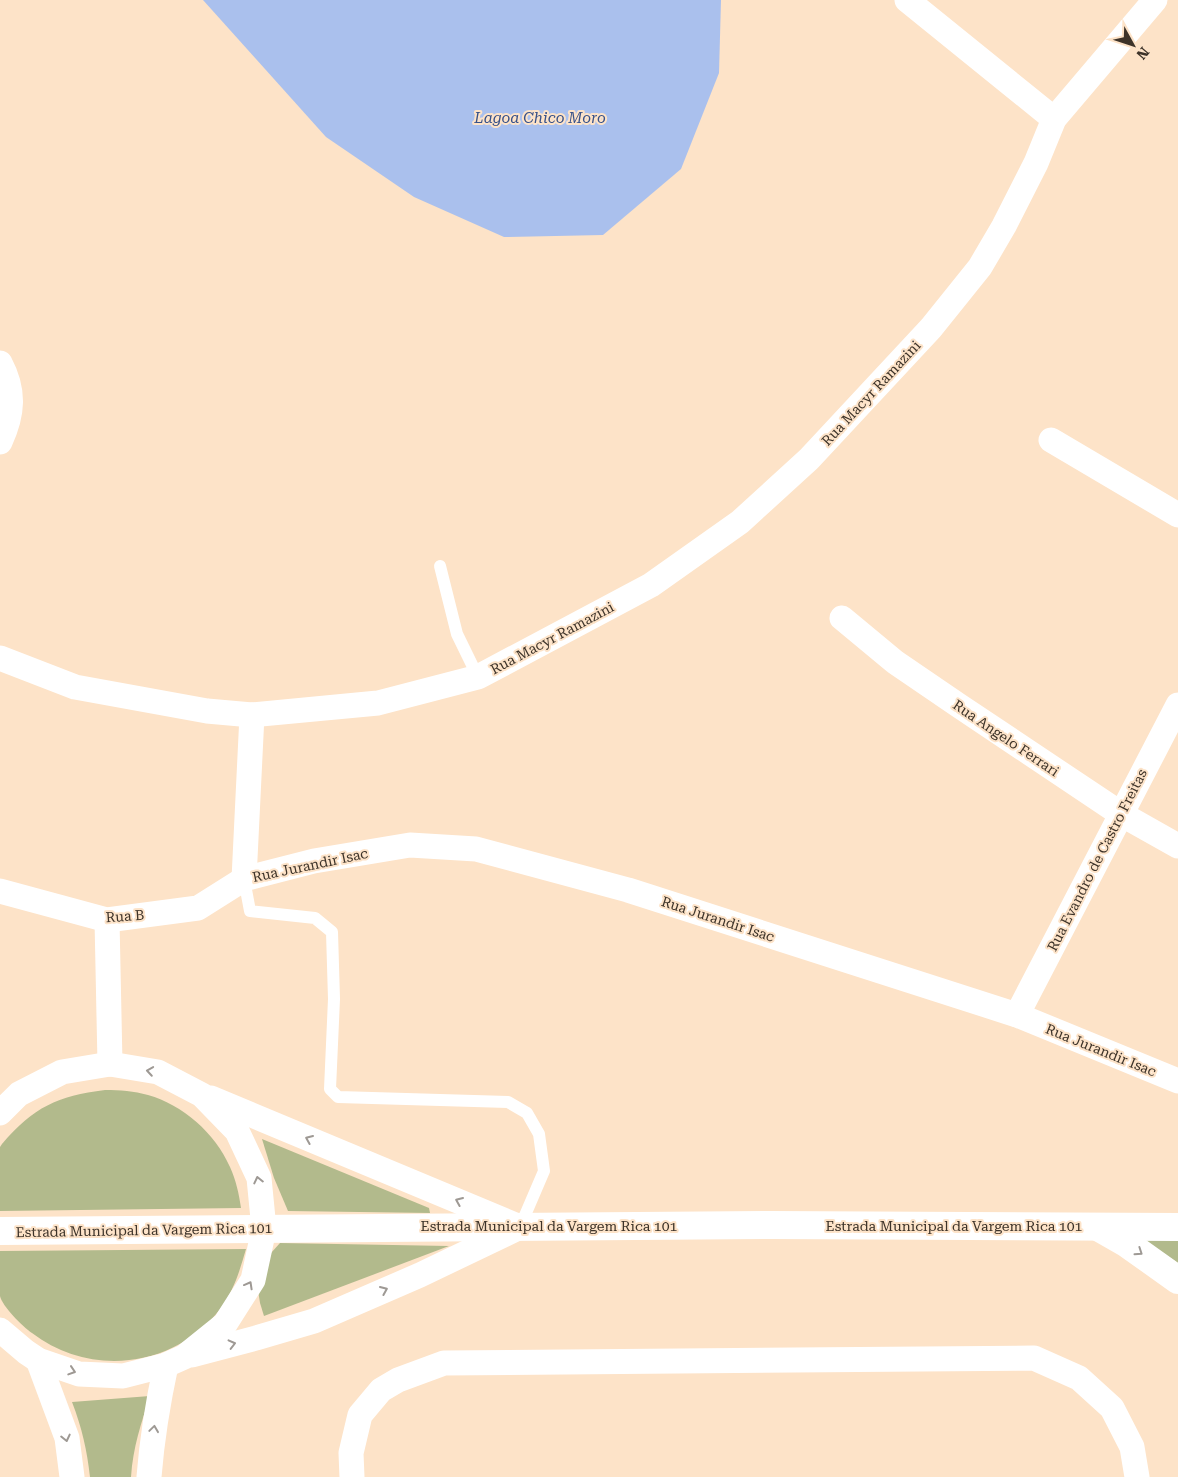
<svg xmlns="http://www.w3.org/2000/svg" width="1178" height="1477" viewBox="0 0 1178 1477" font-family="'Roboto Serif',serif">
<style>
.green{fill:#b2ba8c}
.water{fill:#aac0ed}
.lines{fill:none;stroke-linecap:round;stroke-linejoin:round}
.lane{stroke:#fff;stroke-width:12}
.street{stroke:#fff;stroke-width:25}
.secondary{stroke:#fff;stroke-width:28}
.oneway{stroke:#9e9994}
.labels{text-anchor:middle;stroke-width:4;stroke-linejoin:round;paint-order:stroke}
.street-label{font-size:14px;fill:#3d3329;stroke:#fde3c8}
.water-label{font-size:15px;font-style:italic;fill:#375189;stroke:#fde3c8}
</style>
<rect width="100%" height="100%" fill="#fde3c8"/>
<!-- green -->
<g class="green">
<path d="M105,1090C120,1090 134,1091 148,1095C183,1105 215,1133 230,1167C236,1180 239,1194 241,1208L0,1211V1147L2,1144C34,1107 57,1096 105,1090Z"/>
<polygon points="262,1139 429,1208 430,1213 288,1211 274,1178"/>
<polygon points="1178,1234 1178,1263 1139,1237"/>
<polygon points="280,1243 449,1246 264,1316 260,1303 258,1290 271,1253"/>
<path d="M246,1249C240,1270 234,1290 221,1308C176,1368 90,1378 32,1333C23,1327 2,1306 0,1296C0,1286 0,1263 0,1251Z"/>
<path d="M150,1396C141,1424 133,1447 131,1477H90C87,1450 82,1428 72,1402Z"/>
</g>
<!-- water -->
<polygon class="water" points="203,0 721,0 719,73 681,169 603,235 504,237 414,197 326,137"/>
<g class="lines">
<!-- lane -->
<g class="lane">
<polyline points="440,566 457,634 478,677"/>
<polyline points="244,879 250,911 315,918 332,932 334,999 330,1089 338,1097 508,1102 527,1113 539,1134 544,1171 520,1227"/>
</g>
<!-- street -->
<g class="street">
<polyline points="907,0 1054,119"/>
<path d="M0,363C15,391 13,414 0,442"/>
<polyline points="1051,440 1178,515"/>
<polyline points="842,618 895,662 958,705 1121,814 1178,846"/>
<polyline points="0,658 75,687 207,711 252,715 378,703 478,677 651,585 740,522 809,459 931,328 980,267 1004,226 1036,163 1054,119 1155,0"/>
<polyline points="244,879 252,715"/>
<polyline points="0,891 107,920 198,908 244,879 314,861 410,845 476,849 628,890 1017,1015 1178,1081"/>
<polyline points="107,920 110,1064"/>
<polyline points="1017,1015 1178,705"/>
<polyline points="211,1098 520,1227"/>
<polyline points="0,1113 19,1094 62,1072 110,1064 158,1072 202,1095 237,1131 259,1178 264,1229 253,1280 225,1324 184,1357 166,1365 123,1376 79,1374 38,1360 26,1352 0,1330"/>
<polyline points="192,1355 256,1338 314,1321 420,1275 520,1227"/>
<polyline points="38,1360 67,1438 72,1477"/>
<path d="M149,1477C152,1439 158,1402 166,1365"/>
<polyline points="352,1477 351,1453 360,1415 381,1390 398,1380 444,1363 1034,1358 1079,1378 1112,1408 1132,1447 1137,1477"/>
</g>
<!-- secondary -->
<g class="secondary">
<polyline points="1098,1227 1126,1243 1178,1280"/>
<polyline points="0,1231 772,1225 1178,1227"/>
</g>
</g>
<!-- one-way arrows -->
<defs><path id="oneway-chevron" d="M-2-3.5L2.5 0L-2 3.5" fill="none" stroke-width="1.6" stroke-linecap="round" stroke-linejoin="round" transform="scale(1.25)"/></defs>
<g class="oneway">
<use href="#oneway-chevron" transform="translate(150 1071) rotate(-171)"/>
<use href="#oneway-chevron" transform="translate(309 1139) rotate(-157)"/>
<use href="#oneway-chevron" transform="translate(258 1180) rotate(-103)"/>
<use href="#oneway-chevron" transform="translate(459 1201) rotate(-157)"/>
<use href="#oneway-chevron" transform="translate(1139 1252) rotate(34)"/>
<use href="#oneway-chevron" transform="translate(249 1285) rotate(-61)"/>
<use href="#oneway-chevron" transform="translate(384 1290) rotate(-23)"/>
<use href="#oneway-chevron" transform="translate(232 1344) rotate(-14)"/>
<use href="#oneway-chevron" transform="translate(72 1371) rotate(18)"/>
<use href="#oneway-chevron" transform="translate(154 1429) rotate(-82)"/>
<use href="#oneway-chevron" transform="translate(66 1438) rotate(77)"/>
</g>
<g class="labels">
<!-- street labels -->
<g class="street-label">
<text transform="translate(871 393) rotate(-47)" y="5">Rua Macyr Ramazini</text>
<text transform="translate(552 638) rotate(-28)" y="5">Rua Macyr Ramazini</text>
<text transform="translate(1006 738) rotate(34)" y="5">Rua Angelo Ferrari</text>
<text transform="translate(1097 860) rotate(-63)" y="5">Rua Evandro de Castro Freitas</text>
<text transform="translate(310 865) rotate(-12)" y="5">Rua Jurandir Isac</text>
<text transform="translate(125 916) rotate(-4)" y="5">Rua B</text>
<text transform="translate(718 919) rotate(18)" y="5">Rua Jurandir Isac</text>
<text transform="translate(1101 1050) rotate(22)" y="5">Rua Jurandir Isac</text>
<text x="549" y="1231">Estrada Municipal da Vargem Rica 101</text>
<text x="954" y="1231">Estrada Municipal da Vargem Rica 101</text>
<text transform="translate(144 1230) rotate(-1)" y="5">Estrada Municipal da Vargem Rica 101</text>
</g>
<!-- water labels -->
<g class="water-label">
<text x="540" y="123">Lagoa Chico Moro</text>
</g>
</g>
<!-- north arrow -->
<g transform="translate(1133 45) rotate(130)" stroke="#fde3c8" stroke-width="4" paint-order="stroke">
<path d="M0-4L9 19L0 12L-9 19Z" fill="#3d3329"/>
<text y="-8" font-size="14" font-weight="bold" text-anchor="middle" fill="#3d3329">N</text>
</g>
</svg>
